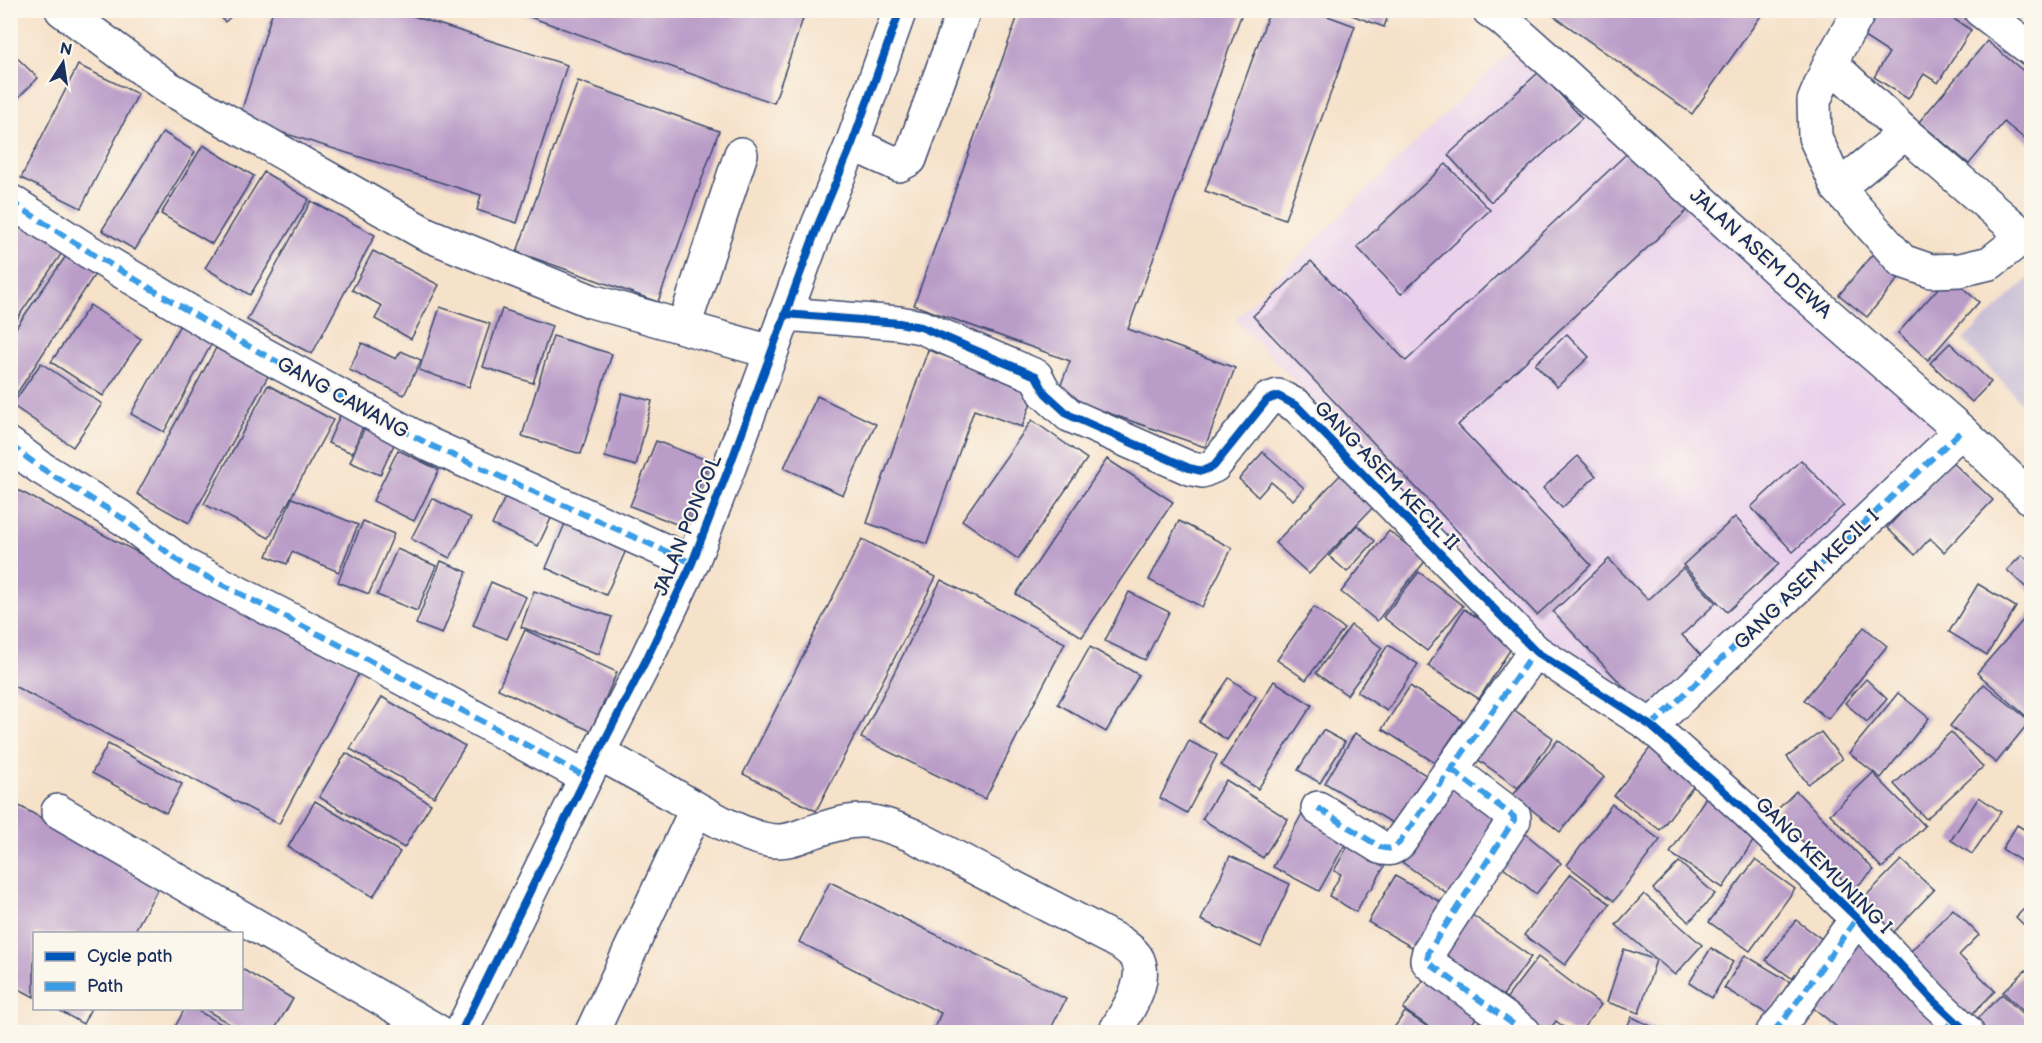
<svg xmlns="http://www.w3.org/2000/svg" width="2042" height="1043" viewBox="0 0 2042 1043" font-family="'Balsamiq Sans',sans-serif">
<style>
.built{fill:#ead1ec}
.industrial{fill:#cabfd6}
.building{fill:#b99cc8}
.lines{fill:none;stroke-linecap:round;stroke-linejoin:round}
.minor-casing{stroke:#3c4a6e;stroke-width:36}
.minor{stroke:#fff;stroke-width:33}
.quiet{stroke:#3b9de6;stroke-width:6;stroke-dasharray:12 6;stroke-linecap:butt}
.cycleway-casing{stroke:#fbf7ec;stroke-width:11}
.cycleway{stroke:#0057b8;stroke-width:8}
.labels{text-anchor:middle;stroke-width:4.5;stroke-linejoin:round;paint-order:stroke}
.street-label{font-size:20px;fill:#1b2f5e;stroke:#fbf7ec}
</style>
<rect width="100%" height="100%" fill="#fbf7ec"/>
<filter id="ink" filterUnits="userSpaceOnUse"><feTurbulence type="fractalNoise" baseFrequency=".0167" numOctaves="2"/><feDisplacementMap in="SourceGraphic" scale="12" xChannelSelector="R" yChannelSelector="G"/><feConvolveMatrix kernelMatrix="1 2 1 2 8 2 1 2 1" color-interpolation-filters="sRGB"/></filter>
<filter id="wash" filterUnits="userSpaceOnUse"><feTurbulence type="fractalNoise" baseFrequency=".008" numOctaves="4" result="noise"/><feDisplacementMap in="SourceGraphic" scale="24" xChannelSelector="R" yChannelSelector="G"/><feGaussianBlur stdDeviation="1.35" result="paint"/><feColorMatrix in="noise" values="0 0 0 0 0 0 0 0 0 0 0 0 0 0 0 0 0 1.4 0 .05"/><feComposite in="paint" operator="in"/></filter>
<g filter="url(#wash)">
<rect width="100%" height="100%" fill="#f6e1c9"/>
<!-- built -->
<polygon class="built" points="1521,40 1955,431 1651,718 1536,631 1235,319"/>
<!-- industrial -->
<polygon class="industrial" points="2031,276 2031,413 1963,340"/>
<g id="blocks">
<!-- building -->
<g class="building">
<polygon points="215,10 238,10 225,22"/>
<polygon points="273,10 394,10 567,65 517,223 477,210 481,195 239,119"/>
<polygon points="510,10 806,10 774,103"/>
<polygon points="1020,10 1243,10 1128,329 1235,368 1205,447 1057,395 1070,361 914,305"/>
<polygon points="1270,10 1311,10 1355,26 1285,219 1205,191"/>
<polygon points="1338,10 1390,10 1384,27"/>
<polygon points="1554,10 1765,10 1692,114 1551,14"/>
<polygon points="1869,10 1940,10 1971,30 1938,83 1924,74 1908,99 1874,77 1889,53 1855,31"/>
<polygon points="1987,41 2032,78 2032,145 2004,122 1969,164 1919,122"/>
<polygon points="10,51 38,78 10,106"/>
<polygon points="78,65 138,94 81,208 21,178"/>
<polygon points="1539,72 1582,118 1491,202 1448,155"/>
<polygon points="578,81 719,131 658,302 517,252"/>
<polygon points="163,132 195,152 135,250 102,230"/>
<polygon points="203,145 254,176 212,244 161,214"/>
<polygon points="1636,145 1693,205 1458,425 1591,565 1537,615 1253,316 1311,261 1406,361"/>
<polygon points="1446,164 1490,210 1401,294 1357,247"/>
<polygon points="264,172 309,199 250,295 205,268"/>
<polygon points="311,201 375,235 312,354 247,320"/>
<polygon points="10,206 68,244 10,329"/>
<polygon points="73,246 101,265 10,404 10,336"/>
<polygon points="373,251 439,285 411,339 375,319 382,306 352,290"/>
<polygon points="1875,251 1903,273 1867,317 1839,295"/>
<polygon points="1949,276 1979,302 1928,360 1898,333"/>
<polygon points="90,305 141,339 103,396 51,362"/>
<polygon points="440,307 490,324 469,387 419,370"/>
<polygon points="502,309 552,326 533,383 483,367"/>
<polygon points="181,323 213,341 164,432 131,414"/>
<polygon points="1567,334 1589,357 1557,387 1535,364"/>
<polygon points="553,336 612,354 581,454 522,436"/>
<polygon points="362,343 396,359 401,351 421,360 404,395 349,370"/>
<polygon points="1950,343 1991,382 1972,402 1930,363"/>
<polygon points="216,348 268,376 189,523 137,494"/>
<polygon points="928,350 1036,389 1022,427 974,410 927,544 867,523"/>
<polygon points="41,363 102,404 73,447 12,405"/>
<polygon points="268,385 333,420 269,538 204,504"/>
<polygon points="622,393 652,401 636,466 605,457"/>
<polygon points="817,396 876,424 843,495 784,468"/>
<polygon points="344,406 367,416 352,453 328,443"/>
<polygon points="1032,420 1087,459 1018,559 962,520"/>
<polygon points="366,424 397,438 380,475 350,462"/>
<polygon points="656,441 709,461 684,527 630,506"/>
<polygon points="398,450 439,470 414,521 373,501"/>
<polygon points="1263,452 1304,488 1293,500 1271,482 1258,497 1239,479"/>
<polygon points="1578,456 1596,476 1562,508 1543,488"/>
<polygon points="1107,459 1173,502 1082,637 1016,594"/>
<polygon points="1801,460 1844,505 1793,552 1751,507"/>
<polygon points="1950,460 1993,500 1944,552 1930,538 1915,555 1887,528"/>
<polygon points="1346,469 1380,500 1309,574 1275,543"/>
<polygon points="10,486 361,669 279,824 10,684"/>
<polygon points="507,493 553,514 538,546 492,525"/>
<polygon points="292,498 358,525 339,572 292,552 287,564 267,556"/>
<polygon points="432,498 471,518 450,558 411,539"/>
<polygon points="570,512 631,539 606,595 546,568"/>
<polygon points="1735,517 1779,564 1727,612 1683,565"/>
<polygon points="363,521 394,534 369,594 338,582"/>
<polygon points="1179,521 1232,548 1202,607 1149,580"/>
<polygon points="1357,525 1375,541 1347,572 1329,556"/>
<polygon points="1389,531 1426,560 1377,621 1341,592"/>
<polygon points="862,539 936,577 816,811 743,774"/>
<polygon points="397,549 436,566 417,611 377,595"/>
<polygon points="2022,555 2032,564 2032,593 2007,570"/>
<polygon points="1609,559 1648,600 1683,568 1716,603 1682,635 1704,659 1648,712 1553,612"/>
<polygon points="441,561 467,572 442,634 416,624"/>
<polygon points="1419,572 1463,606 1427,651 1383,617"/>
<polygon points="941,580 1065,643 985,799 861,738"/>
<polygon points="491,582 526,597 507,639 473,625"/>
<polygon points="1978,584 2016,607 1987,655 1949,632"/>
<polygon points="534,591 612,617 599,654 521,627"/>
<polygon points="1129,592 1169,612 1145,660 1105,641"/>
<polygon points="1314,607 1344,629 1306,680 1277,660"/>
<polygon points="1464,609 1515,642 1479,699 1428,666"/>
<polygon points="2032,610 2032,711 2027,717 1977,673"/>
<polygon points="1351,625 1382,648 1347,695 1316,673"/>
<polygon points="1864,627 1887,646 1828,719 1804,700"/>
<polygon points="525,630 617,672 591,731 498,689"/>
<polygon points="1388,645 1418,664 1387,711 1357,692"/>
<polygon points="1090,647 1139,675 1106,732 1058,704"/>
<polygon points="1229,678 1256,697 1227,740 1199,722"/>
<polygon points="1866,679 1887,699 1867,722 1845,703"/>
<polygon points="1274,681 1312,705 1258,789 1221,765"/>
<polygon points="1984,684 2030,721 1996,763 1950,726"/>
<polygon points="1410,686 1463,721 1435,763 1382,729"/>
<polygon points="1898,693 1929,718 1881,778 1849,753"/>
<polygon points="382,697 465,746 434,797 350,749"/>
<polygon points="1506,704 1553,738 1518,788 1470,754"/>
<polygon points="1323,730 1345,742 1320,783 1298,770"/>
<polygon points="1821,732 1842,759 1808,784 1787,757"/>
<polygon points="1951,732 1983,767 1926,819 1894,784"/>
<polygon points="1355,733 1431,778 1401,828 1325,783"/>
<polygon points="1558,740 1604,777 1560,832 1513,795"/>
<polygon points="1656,740 1702,775 1660,830 1614,796"/>
<polygon points="1189,741 1217,755 1187,813 1160,798"/>
<polygon points="108,744 182,784 166,813 92,773"/>
<polygon points="346,753 431,804 404,848 319,797"/>
<polygon points="1873,773 1925,826 1882,868 1830,814"/>
<polygon points="1226,780 1288,819 1263,858 1202,819"/>
<polygon points="1448,782 1506,823 1454,898 1396,858"/>
<polygon points="1796,791 1874,870 1847,896 1770,817"/>
<polygon points="1708,794 1761,829 1723,888 1670,853"/>
<polygon points="1979,797 2001,812 1972,854 1951,840"/>
<polygon points="10,801 161,883 133,934 34,934 34,997 10,984"/>
<polygon points="315,801 400,852 373,897 288,847"/>
<polygon points="1612,804 1660,840 1614,901 1567,865"/>
<polygon points="1303,812 1349,837 1319,891 1273,867"/>
<polygon points="2017,825 2032,834 2032,868 2002,849"/>
<polygon points="1521,830 1561,863 1536,894 1496,861"/>
<polygon points="1351,840 1388,860 1371,890 1369,889 1356,912 1329,896 1341,874 1334,871"/>
<polygon points="1230,856 1290,884 1261,947 1201,920"/>
<polygon points="1755,860 1795,889 1750,951 1709,922"/>
<polygon points="1901,860 1934,890 1889,937 1857,905"/>
<polygon points="1679,862 1715,894 1689,922 1653,889"/>
<polygon points="1571,874 1610,904 1565,965 1524,935"/>
<polygon points="1395,876 1451,908 1424,954 1368,922"/>
<polygon points="830,882 1066,999 1049,1032 932,1032 941,1013 799,942"/>
<polygon points="1644,894 1702,945 1675,975 1616,925"/>
<polygon points="2032,901 2032,933 2016,917"/>
<polygon points="1464,909 1531,957 1496,1005 1430,956"/>
<polygon points="1953,909 1979,935 1959,955 1995,991 1967,1019 1904,958"/>
<polygon points="1796,920 1823,940 1793,979 1766,960"/>
<polygon points="1858,941 1947,1017 1934,1032 1843,1032 1805,1001"/>
<polygon points="1711,948 1733,962 1712,998 1689,983"/>
<polygon points="1624,949 1656,960 1639,1013 1607,1002"/>
<polygon points="1745,955 1790,982 1769,1015 1724,988"/>
<polygon points="1538,957 1601,1005 1580,1032 1571,1032 1556,1021 1548,1032 1532,1032 1499,1008"/>
<polygon points="242,969 293,999 273,1032 243,1032 203,1008 242,1008"/>
<polygon points="2026,970 2032,975 2032,1020 2003,992"/>
<polygon points="1430,971 1484,1007 1466,1032 1437,1032 1403,1009"/>
<polygon points="2002,994 2032,1023 2032,1032 1984,1032 1974,1022"/>
<polygon points="55,1008 91,1008 83,1024"/>
<polygon points="185,1008 193,1008 235,1032 181,1032 174,1029"/>
<polygon points="1405,1012 1435,1032 1391,1032"/>
<polygon points="1484,1015 1510,1032 1472,1032"/>
<polygon points="1632,1017 1663,1032 1624,1032"/>
</g>
</g>
</g>
<g filter="url(#ink)">
<use href="#blocks" fill-opacity="0" stroke="#3c4a6e" stroke-width="1.5"/>
<g class="lines">
<defs>
<g id="minor">
<polyline points="62,10 167,87 426,234 591,301 771,352"/>
<polyline points="1489,10 1501,18 1552,63 1783,275 1961,431 2032,499"/>
<polyline points="1980,10 2032,50"/>
<polyline points="1830,63 1905,133 2024,236 1990,263 1960,270 1931,271 1902,261 1838,188 1815,137 1814,101 1830,63 1860,10"/>
<polyline points="852,144 899,165 910,159 964,10"/>
<polyline points="1838,188 1905,133"/>
<polyline points="10,201 88,251 230,336 430,445 692,563"/>
<polyline points="785,314 899,323 921,327 1036,376 1045,393 1069,415 1189,468 1202,471 1214,466 1267,400 1278,396 1297,406 1535,651 1651,726 1742,807 1857,918 1932,999 1967,1032"/>
<polyline points="684,326 741,154"/>
<polyline points="10,445 41,468 124,519 184,565 359,655 586,777"/>
<polyline points="1651,726 1961,431"/>
<path d="M599,753C620,765 642,776 663,789C691,805 747,842 779,841C792,841 803,835 815,831C857,816 870,818 912,835L1121,943C1127,948 1135,953 1138,960C1148,984 1125,1013 1115,1032"/>
<polyline points="1452,770 1514,817 1514,820 1429,951 1427,960 1430,964 1524,1032"/>
<path d="M1318,808L1380,847C1389,850 1392,849 1399,843L1535,651"/>
<polyline points="58,811 439,1032"/>
<polyline points="461,1032 586,777 646,660 692,563 730,465 818,225 852,144 900,10"/>
<polyline points="592,1032 696,810"/>
<polyline points="1773,1032 1786,1017 1857,918"/>
</g>
</defs>
<!-- minor casing -->
<use href="#minor" class="minor-casing"/>
<!-- minor -->
<use href="#minor" class="minor"/>
<!-- quiet -->
<g class="quiet">
<polyline points="10,201 88,251 230,336 430,445 692,563"/>
<polyline points="10,445 41,468 124,519 184,565 359,655 586,777"/>
<polyline points="1651,726 1961,431"/>
<polyline points="1452,770 1514,817 1514,820 1429,951 1427,960 1430,964 1524,1032"/>
<path d="M1318,808L1380,847C1389,850 1392,849 1399,843L1535,651"/>
<polyline points="1773,1032 1786,1017 1857,918"/>
<polyline points="1942,1032 1954,1020"/>
</g>
<defs>
<g id="cycleway">
<polyline points="785,314 899,323 921,327 1036,376 1045,393 1069,415 1189,468 1202,471 1214,466 1267,400 1278,396 1297,406 1535,651 1651,726 1742,807 1857,918 1932,999 1967,1032"/>
<polyline points="461,1032 586,777 646,660 692,563 730,465 818,225 852,144 900,10"/>
</g>
</defs>
<!-- cycleway casing -->
<use href="#cycleway" class="cycleway-casing"/>
<!-- cycleway -->
<use href="#cycleway" class="cycleway"/>
</g>
</g>
<g class="labels">
<!-- street labels -->
<g class="street-label">
<text transform="translate(1761 253) rotate(42)" y="7">JALAN ASEM DEWA</text>
<text transform="translate(343 397) rotate(29)" y="7">GANG CAWANG</text>
<text transform="translate(1387 475) rotate(46)" y="7">GANG ASEM KECIL II</text>
<text transform="translate(687 525) rotate(-68)" y="7">JALAN PONCOL</text>
<text transform="translate(1806 579) rotate(-44)" y="7">GANG ASEM KECIL I</text>
<text transform="translate(1824 865) rotate(45)" y="7">GANG KEMUNING I</text>
</g>
</g>
<!-- margin -->
<rect width="2042" height="1043" fill="none" stroke="#fbf7ec" stroke-width="36"/>
<!-- legend -->
<rect x="33" y="932" width="210" height="78" fill="#fbf7ec" stroke="#a1a7b3" stroke-width="1.5"/>
<rect x="45" y="952" width="30" height="9" fill="#0057b8" stroke="#a1a7b3" stroke-width="1.5"/>
<text x="87" y="962" font-size="18" fill="#1b2f5e">Cycle path</text>
<rect x="45" y="982" width="30" height="9" fill="#3b9de6" stroke="#a1a7b3" stroke-width="1.5"/>
<text x="87" y="992" font-size="18" fill="#1b2f5e">Path</text>
<!-- north arrow -->
<g transform="translate(63 63) rotate(12)" stroke="#fbf7ec" stroke-width="4.5" paint-order="stroke">
<path d="M0-4.5L10 22L0 15L-10 22Z" fill="#1b2f5e"/>
<text y="-9" font-size="16" font-weight="bold" text-anchor="middle" fill="#1b2f5e">N</text>
</g>
</svg>
